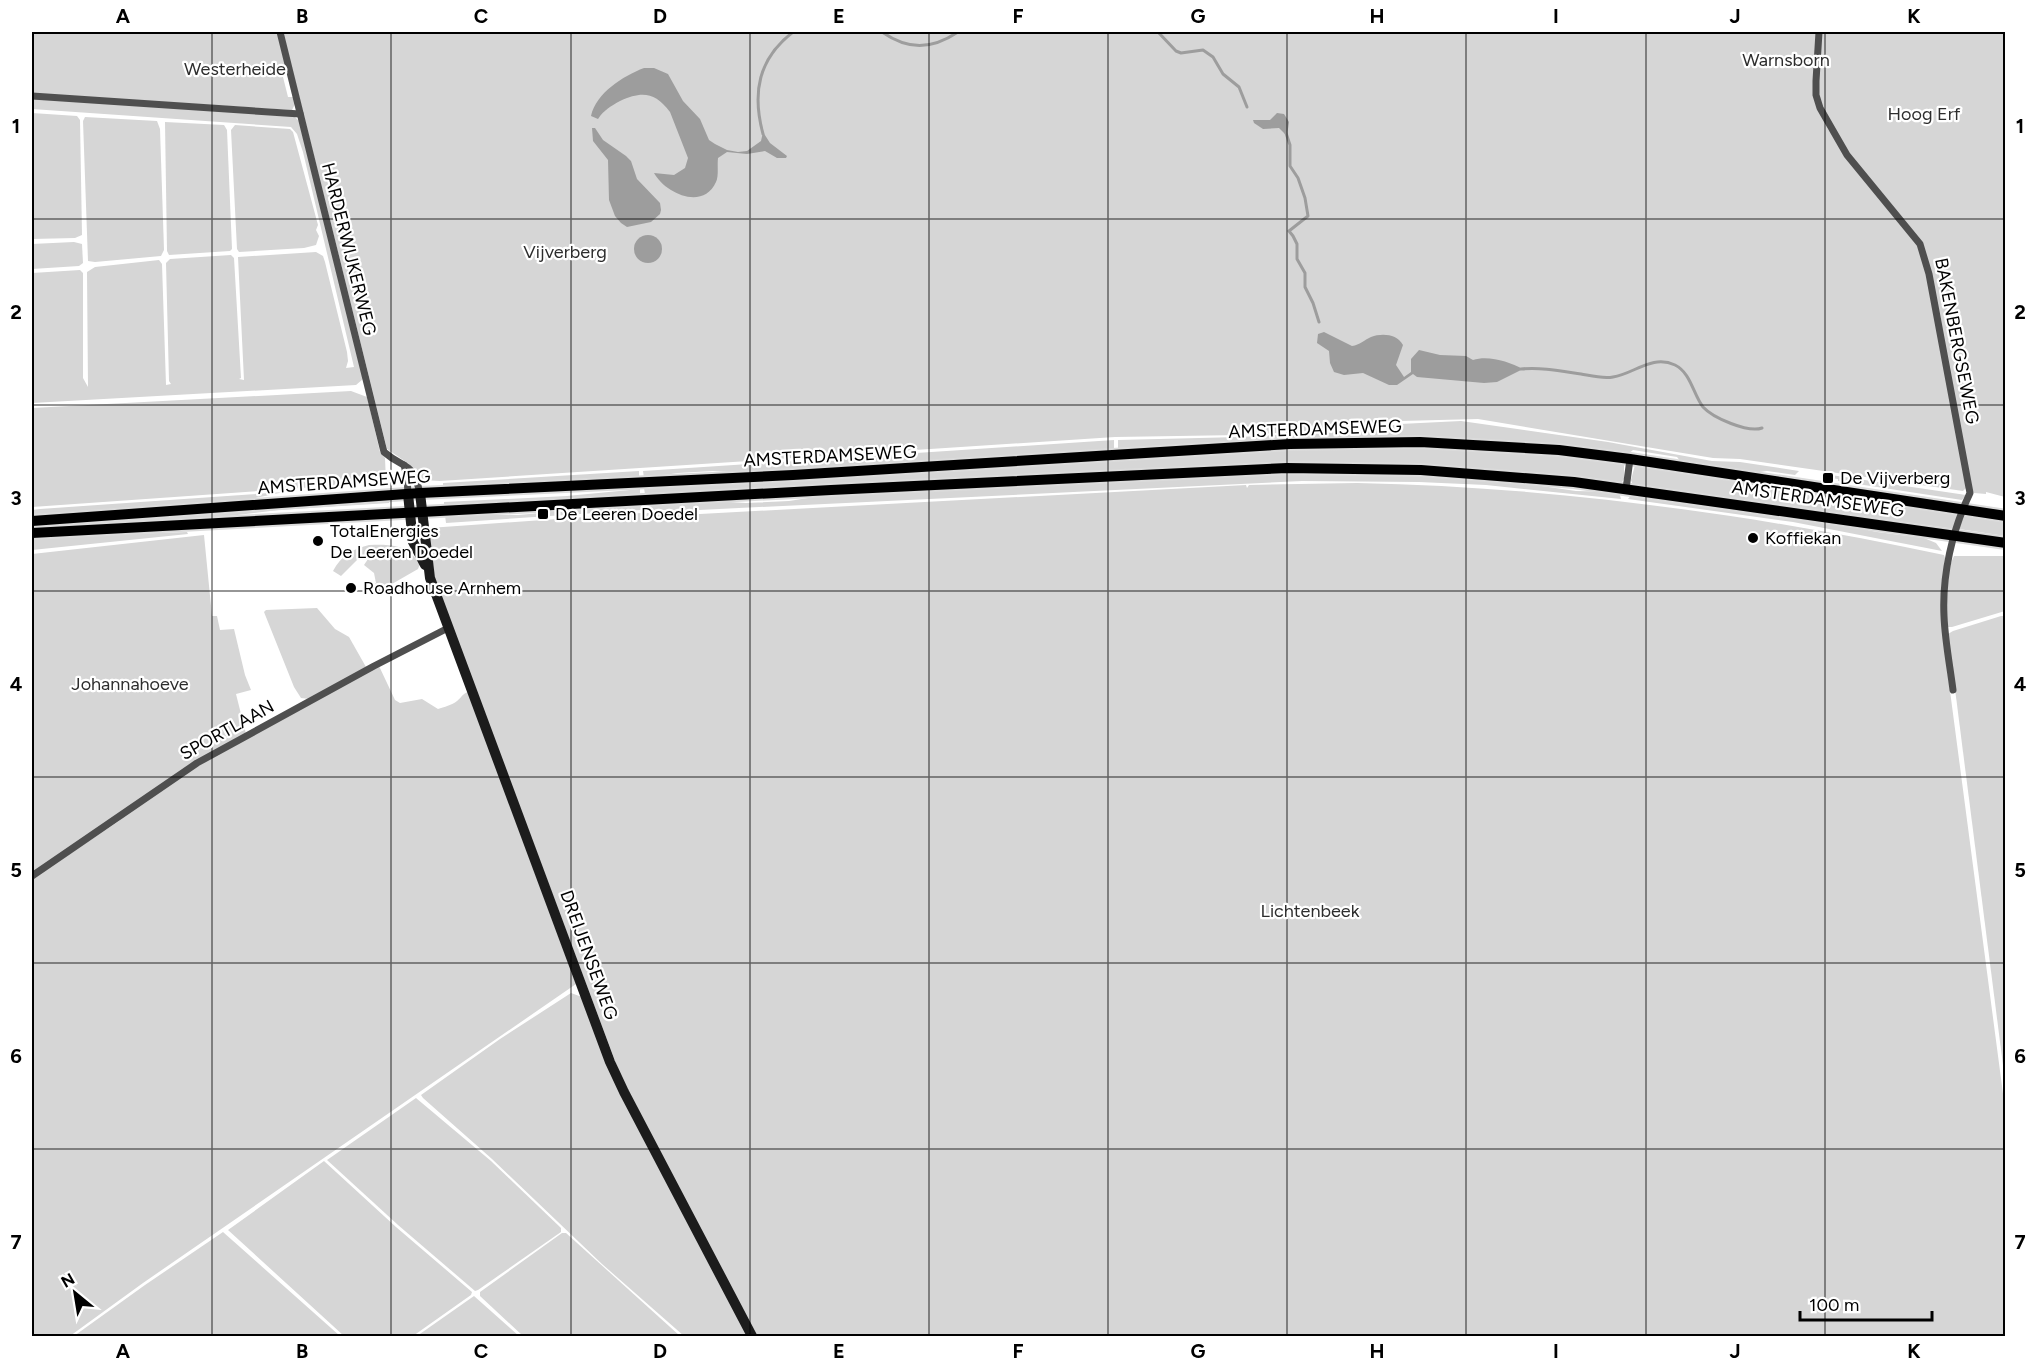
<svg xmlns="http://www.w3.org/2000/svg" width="2037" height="1368" viewBox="0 0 2037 1368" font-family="Figtree,sans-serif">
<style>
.green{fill:#d6d6d6}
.water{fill:#9d9d9d}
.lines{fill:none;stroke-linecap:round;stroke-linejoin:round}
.stream{stroke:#9d9d9d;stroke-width:3}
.primary-casing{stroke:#dbdbdb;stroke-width:14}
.street{stroke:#4f4f4f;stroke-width:7}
.secondary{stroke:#1c1c1c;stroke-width:10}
.primary{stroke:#000;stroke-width:10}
.grid{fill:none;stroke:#000;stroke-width:1.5;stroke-opacity:0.55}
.poi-dot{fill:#000;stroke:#fff;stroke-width:2}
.labels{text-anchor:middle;stroke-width:4.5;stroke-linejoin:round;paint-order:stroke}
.park-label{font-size:18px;fill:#2d2d2d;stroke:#fff}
.street-label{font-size:18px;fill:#000;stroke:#fff}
.poi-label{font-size:18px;fill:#000;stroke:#fff;text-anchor:start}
.neatline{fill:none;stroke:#000;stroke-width:2}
.grid-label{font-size:20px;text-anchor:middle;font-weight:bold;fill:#000}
</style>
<rect width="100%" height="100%" fill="#fff"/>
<!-- green -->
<g class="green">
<polygon points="32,32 278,32 286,66 281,69 288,97 294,97 295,104 292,110 32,94"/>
<polygon points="283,32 1817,32 1814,95 1828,129 1922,251 1967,487 1963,491 1740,459 1713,458 1478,419 1400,421 1364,428 1240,435 1115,437 440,481 421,480 409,464 387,449"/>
<polygon points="1820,32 2005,32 2005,497 1986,492 1986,494 1974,493 1972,490 1931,273 1923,245 1849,153 1822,107 1818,94"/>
<polygon points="32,98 294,116 299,121 363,379 356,385 32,403 32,273 80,270 83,273 83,378 88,387 87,272 95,267 159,260 162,264 166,385 171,384 169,381 166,263 170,259 231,255 234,258 241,378 239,379 244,380 238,257 316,252 323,256 325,262 347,352 348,361 346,368 354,367 303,152 297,134 291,127 32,109"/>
<polygon points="32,113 77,116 80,120 82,235 75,238 32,239"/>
<polygon points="85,117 157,121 160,129 164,250 161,256 95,262 88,261 83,121"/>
<polygon points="165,122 224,125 227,130 232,249 230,251 169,255 167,251"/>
<polygon points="235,125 290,129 293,132 318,225 316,230 319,236 316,245 304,248 239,252 237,249 231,130"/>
<polygon points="74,242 82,244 83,263 79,266 32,269 32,244"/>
<polygon points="351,391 367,397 380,452 385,458 386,482 32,507 32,408"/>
<path d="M1461,421L1608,442L1712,461L1740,462L1799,471L1795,475L1767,471L1752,473L1681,462L1677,457L1633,450L1628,454C1537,442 1446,435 1355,437C1276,439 1197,445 1118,450V440L1240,437L1356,431L1400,424Z"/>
<polygon points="1114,440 1114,450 749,473 713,471 678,473 644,478 643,471"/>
<polygon points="1420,447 1526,452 1624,463 1624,479 1621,483 1542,474 1286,464 1224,465 645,494 644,488 999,468 1288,449"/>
<polygon points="1635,465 1959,514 1955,529 1633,485 1631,480"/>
<polygon points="639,471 639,478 443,487 443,483"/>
<polygon points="1301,473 1454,477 1500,480 1576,491 1619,492 1621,499 1486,485 1419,482 1302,481 699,510 645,510 645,504 711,501 746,503 789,501 827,495 1045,483"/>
<polygon points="1824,474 1966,495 1962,500 1838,481 1838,479 1823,477"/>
<path d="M1357,483C1554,487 1751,514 1944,555L1945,558L1942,630L2005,1109V1336H755L620,1074L435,581L429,528L641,513L643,517L647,513L700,514L1246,485L1247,488L1249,485Z"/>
<polygon points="640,489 640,494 444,505 444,502 567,496"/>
<polygon points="284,492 240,501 32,516 32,510 40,509"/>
<polygon points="1632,494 1814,519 1877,532 1924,538 1936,543 1942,551 1793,522 1628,499"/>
<polygon points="389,501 389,503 278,510 221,517 32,528 32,526"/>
<polygon points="641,504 641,510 446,523 445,515 518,515"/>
<polygon points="1964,514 2005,521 2005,536 1959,529"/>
<polygon points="187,532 188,534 32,550 32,537"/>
<polygon points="204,535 212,616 217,616 220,630 234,629 245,675 251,690 236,694 246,734 32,873 32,554"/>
<path d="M369,545C390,544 407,544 420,564L418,569L378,592L371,587L376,583L374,573L364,565L368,559L365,556L359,558L341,576L333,571C341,556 352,549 369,545Z"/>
<path d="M1954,556H2005V611L1952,627H1948C1945,608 1945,573 1954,556Z"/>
<polygon points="317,608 335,629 349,637 366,667 310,699 301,698 294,687 264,612 266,610"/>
<polygon points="2001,616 2005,616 2005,1081 1948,634 1953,631"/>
<path d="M379,666L395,700L400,703L422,699L438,709C444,707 452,705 457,701C462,697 462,694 468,692L576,984L143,1283L70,1336H32V879L119,821L127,813L183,774Z"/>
<polygon points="571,993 582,997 747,1336 684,1336 602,1264 492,1159 423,1098 421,1095 500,1039"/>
<polygon points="416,1098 491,1161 561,1228 561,1232 478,1290 475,1291 398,1225 327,1160"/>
<polygon points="324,1161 396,1227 472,1292 471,1295 413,1336 344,1336 228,1230"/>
<polygon points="223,1232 340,1336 74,1336 145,1285"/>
<polygon points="562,1233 566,1233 680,1336 523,1336 480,1296 480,1292"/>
<polygon points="474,1296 519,1336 417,1336"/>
</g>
<!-- water -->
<g class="water">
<path d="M644,68H654L668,74L683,101L700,119L709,140L715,144L727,150L738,152L747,151L761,141L763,132L770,143L787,156L786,158H777L765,151L747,154L727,152L718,158C717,166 719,175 716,182C703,211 665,193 654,173L674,175L685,168L688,158L670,112C655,92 642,91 620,101C611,106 604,110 598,119L591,116C596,93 623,76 644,68Z"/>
<polygon points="1277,113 1284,114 1289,122 1287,136 1279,128 1263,129 1254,123 1253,120 1270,120"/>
<polygon points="592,128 595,128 603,140 626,156 631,161 637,179 660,203 661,210 660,214 651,222 627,227 621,223 615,216 609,200 608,160 593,141"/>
<circle cx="648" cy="249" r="14"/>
<path d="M1324,332L1352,346C1360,345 1364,340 1371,337C1382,333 1397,334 1403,345L1396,365L1404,377L1411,372V359L1419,350L1440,355L1466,356L1473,360C1489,355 1509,362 1523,369L1497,382L1484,383L1417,377L1413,374L1397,385H1389L1363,373L1344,375L1334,372L1330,363L1329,351L1317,343L1318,334Z"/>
</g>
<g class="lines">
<!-- stream -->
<g class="stream">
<path d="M882,32C908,50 931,50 958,32"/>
<polyline points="1158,32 1176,51 1181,53 1203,50 1213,57 1223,74 1239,87 1247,107"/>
<polyline points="1286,133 1290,145 1290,166 1298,178 1305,198 1308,216 1289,231 1293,236 1297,244 1297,259 1305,273 1305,287 1313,303 1319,322"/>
<path d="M763,134C752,93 758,59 793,32"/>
<path d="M1521,369C1541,367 1561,371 1581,374C1592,376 1603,379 1613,377C1634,374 1652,354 1675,365C1691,373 1693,394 1703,407C1713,418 1748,433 1762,428"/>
</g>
<defs>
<g id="primary">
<polyline points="32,521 420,493 793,475 1290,444 1420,442 1559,450 1630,459 2006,516"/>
<polyline points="32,533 831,490 1287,468 1421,470 1574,482 2006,543"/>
</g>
</defs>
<!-- primary casing -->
<use href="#primary" class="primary-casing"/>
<!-- street -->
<g class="street">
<path d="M280,32L382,444L384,452C405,470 412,460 420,493"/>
<path d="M1819,32L1816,81V95L1820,108L1847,155L1920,244L1929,274L1970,493C1952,531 1942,575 1944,616C1945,641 1950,666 1953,690"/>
<polyline points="32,96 300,114"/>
<polyline points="404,465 407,477 408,494"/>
<polyline points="1626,489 1630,459"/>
<polyline points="32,876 197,763 374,666 448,628"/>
</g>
<!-- secondary -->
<g class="secondary">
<polyline points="420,493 430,578 610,1062 624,1092 752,1336"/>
<polyline points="408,494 413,542 425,565"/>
</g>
<!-- primary -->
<use href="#primary" class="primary"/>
</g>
<!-- grid -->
<path class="grid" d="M212,32V1336M391,32V1336M571,32V1336M750,32V1336M929,32V1336M1108,32V1336M1287,32V1336M1466,32V1336M1646,32V1336M1825,32V1336M32,219H2006M32,405H2006M32,591H2006M32,777H2006M32,963H2006M32,1149H2006"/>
<!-- markers -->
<g class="poi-dot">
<rect x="1822" y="472" width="12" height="12" rx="3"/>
<rect x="537" y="508" width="12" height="12" rx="3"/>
<circle cx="1753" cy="538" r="6"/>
<circle cx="318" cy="541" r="6"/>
<circle cx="351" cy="588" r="6"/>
</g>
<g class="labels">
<!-- park labels -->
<g class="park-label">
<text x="1786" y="66">Warnsborn</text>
<text x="235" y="75">Westerheide</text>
<text x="1924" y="120">Hoog Erf</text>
<text x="565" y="258">Vijverberg</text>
<text x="130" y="690">Johannahoeve</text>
<text x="1310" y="917">Lichtenbeek</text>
</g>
<!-- street labels -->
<g class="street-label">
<text transform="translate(349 249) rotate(76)" y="6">HARDERWIJKERWEG</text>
<text transform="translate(1957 341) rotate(79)" y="6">BAKENBERGSEWEG</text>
<text transform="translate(1315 429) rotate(-2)" y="6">AMSTERDAMSEWEG</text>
<text transform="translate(830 456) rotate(-3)" y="6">AMSTERDAMSEWEG</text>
<text transform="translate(344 482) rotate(-4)" y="6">AMSTERDAMSEWEG</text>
<text transform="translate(1818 499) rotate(8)" y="6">AMSTERDAMSEWEG</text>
<text transform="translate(227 730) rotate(-29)" y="6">SPORTLAAN</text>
<text transform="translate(589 955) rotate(70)" y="6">DREIJENSEWEG</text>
</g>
<!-- poi labels -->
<g class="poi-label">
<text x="1840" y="484">De Vijverberg</text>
<text x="555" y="520">De Leeren Doedel</text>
<text x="330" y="537">TotalEnergies<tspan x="330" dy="21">De Leeren Doedel</tspan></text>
<text x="1765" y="544">Koffiekan</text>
<text x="363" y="594">Roadhouse Arnhem</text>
</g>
</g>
<!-- border -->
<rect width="2037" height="1368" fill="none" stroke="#ffffff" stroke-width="66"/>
<!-- north arrow -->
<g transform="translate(75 1293) rotate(330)" stroke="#ffffff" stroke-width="4.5" paint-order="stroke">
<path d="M0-4.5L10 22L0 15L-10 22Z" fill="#000000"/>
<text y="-9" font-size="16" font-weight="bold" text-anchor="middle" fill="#000000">N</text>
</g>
<!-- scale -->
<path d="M1800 1311v9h132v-9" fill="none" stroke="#000000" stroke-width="3"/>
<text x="1809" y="1311" font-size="18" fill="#000000" stroke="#ffffff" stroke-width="4.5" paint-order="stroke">100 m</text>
<rect x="33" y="33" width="1971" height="1302" class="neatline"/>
<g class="grid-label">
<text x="123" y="23">A</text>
<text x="302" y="23">B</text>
<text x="481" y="23">C</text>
<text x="660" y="23">D</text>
<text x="839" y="23">E</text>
<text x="1018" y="23">F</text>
<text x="1198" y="23">G</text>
<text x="1377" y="23">H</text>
<text x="1556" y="23">I</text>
<text x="1735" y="23">J</text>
<text x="1914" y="23">K</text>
<text x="16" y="133">1</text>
<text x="2020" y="133">1</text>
<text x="16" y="319">2</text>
<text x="2020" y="319">2</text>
<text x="16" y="505">3</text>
<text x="2020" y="505">3</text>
<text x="16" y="691">4</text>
<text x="2020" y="691">4</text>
<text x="16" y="877">5</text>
<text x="2020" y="877">5</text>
<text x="16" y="1063">6</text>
<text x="2020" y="1063">6</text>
<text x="16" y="1249">7</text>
<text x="2020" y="1249">7</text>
<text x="123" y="1358">A</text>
<text x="302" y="1358">B</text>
<text x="481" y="1358">C</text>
<text x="660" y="1358">D</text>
<text x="839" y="1358">E</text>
<text x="1018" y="1358">F</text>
<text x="1198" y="1358">G</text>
<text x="1377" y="1358">H</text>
<text x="1556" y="1358">I</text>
<text x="1735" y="1358">J</text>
<text x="1914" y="1358">K</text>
</g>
</svg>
